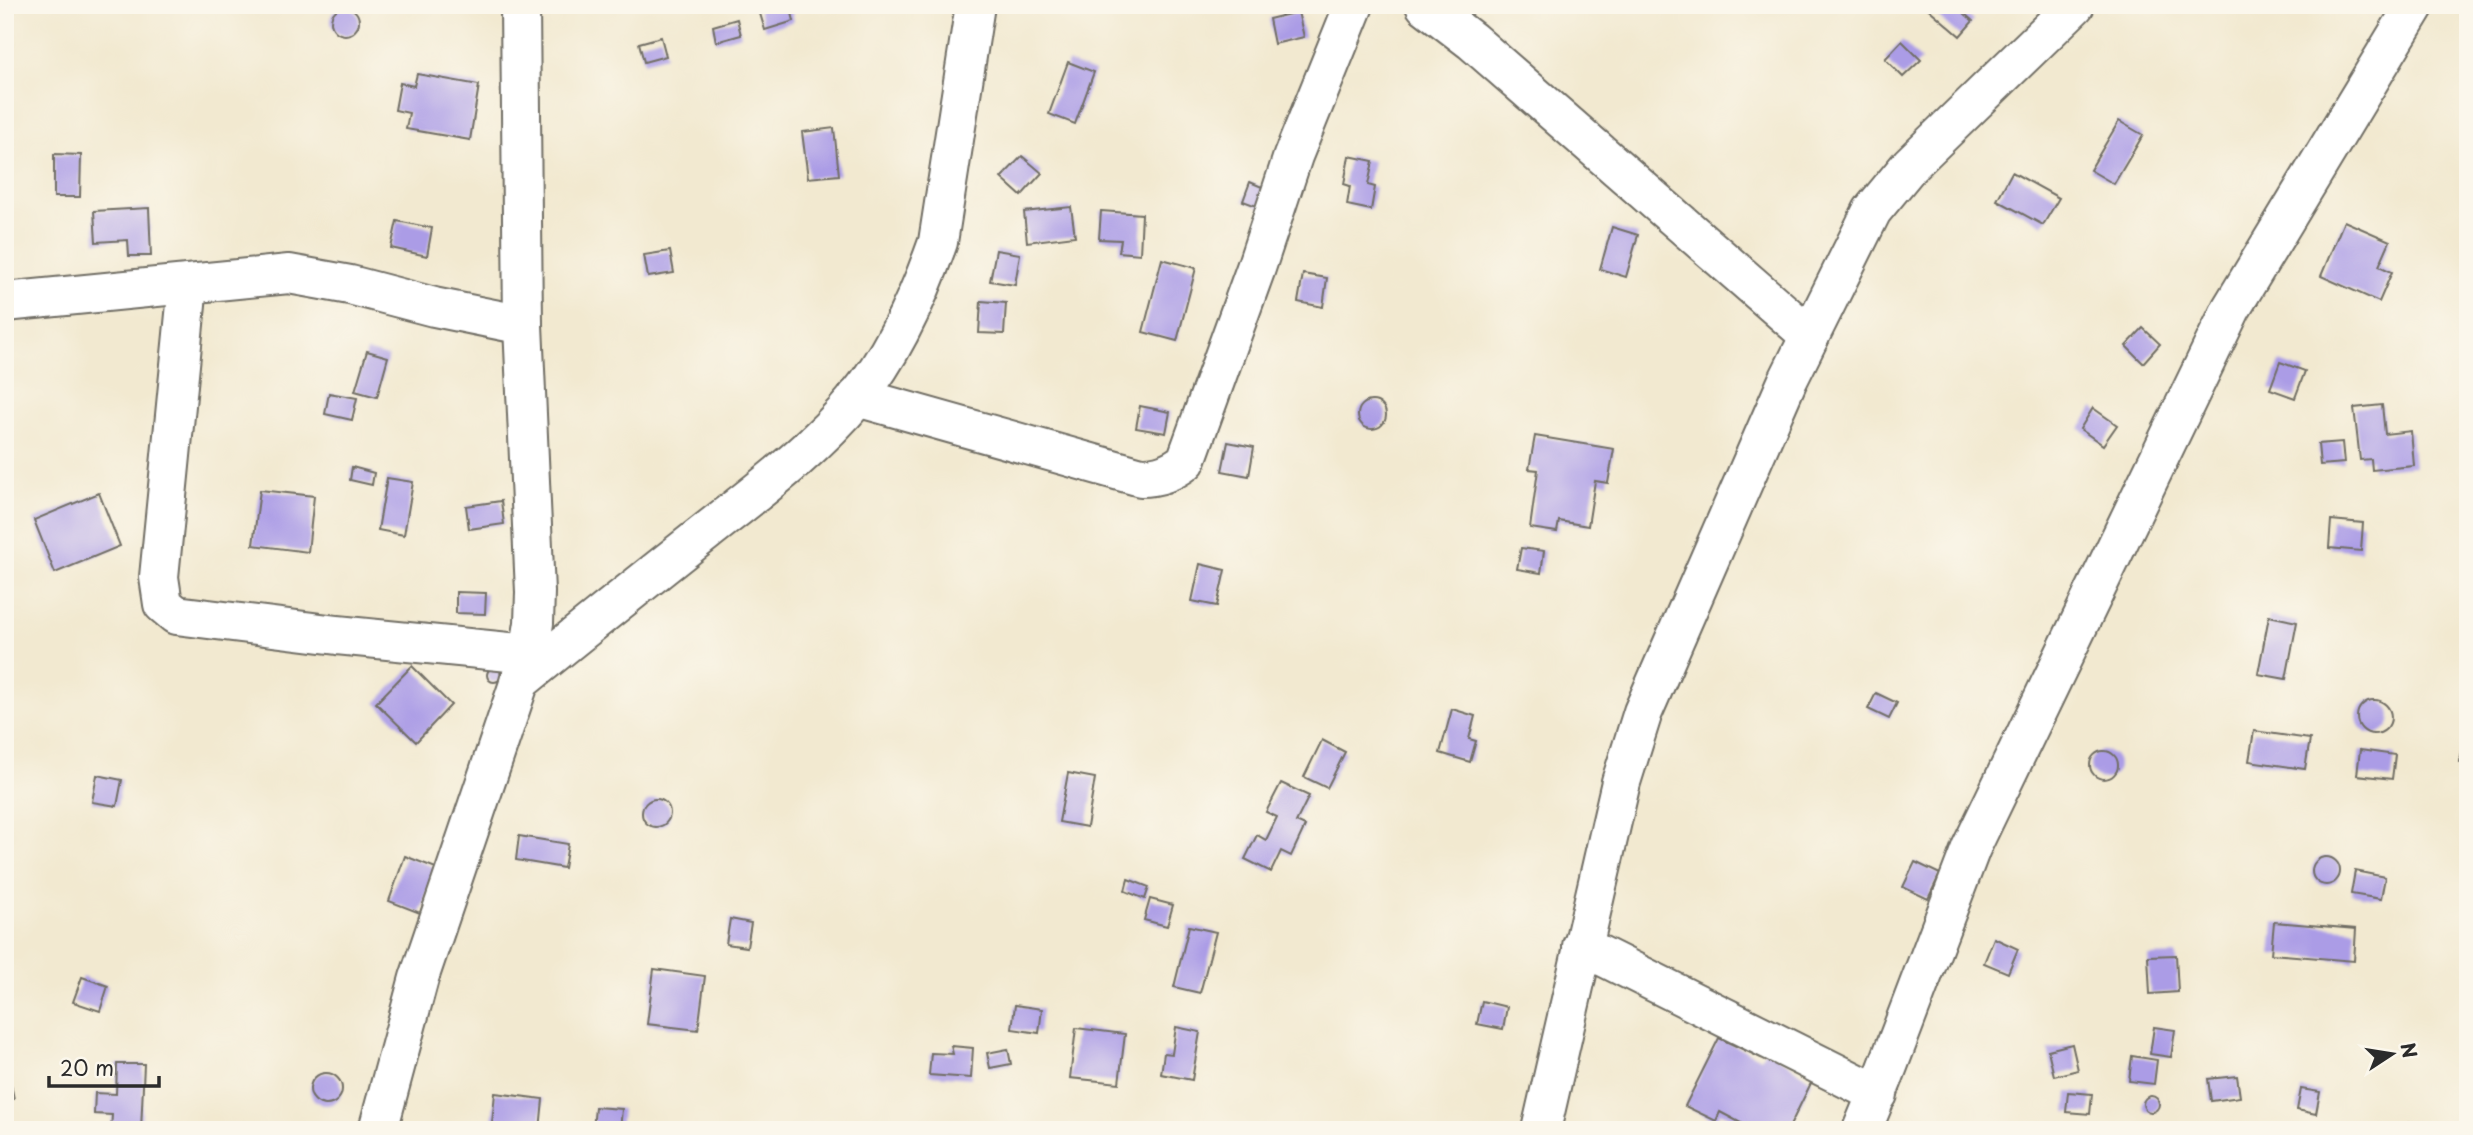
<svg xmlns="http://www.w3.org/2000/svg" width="2473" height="1135" viewBox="0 0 2473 1135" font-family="'Playpen Sans',sans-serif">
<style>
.building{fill:#ab9ce6}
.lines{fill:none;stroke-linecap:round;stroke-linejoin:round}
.minor-casing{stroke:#716e65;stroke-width:42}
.minor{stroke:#fff;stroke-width:38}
</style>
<rect width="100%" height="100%" fill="#fbf7ec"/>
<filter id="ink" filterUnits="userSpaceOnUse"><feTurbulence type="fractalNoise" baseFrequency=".0143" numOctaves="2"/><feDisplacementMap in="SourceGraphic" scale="14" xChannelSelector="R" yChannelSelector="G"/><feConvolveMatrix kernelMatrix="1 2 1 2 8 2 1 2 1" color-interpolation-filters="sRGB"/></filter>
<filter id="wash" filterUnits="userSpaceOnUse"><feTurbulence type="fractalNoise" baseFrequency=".00686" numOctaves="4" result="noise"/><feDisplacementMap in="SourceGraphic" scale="28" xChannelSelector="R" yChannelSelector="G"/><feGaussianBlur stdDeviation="1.57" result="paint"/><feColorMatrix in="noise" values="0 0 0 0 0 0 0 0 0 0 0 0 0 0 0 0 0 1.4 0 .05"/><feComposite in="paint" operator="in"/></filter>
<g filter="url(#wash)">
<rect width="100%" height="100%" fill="#f2e9d0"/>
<g id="blocks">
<!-- building -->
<g class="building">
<polygon points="765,5 790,5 794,21 765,30 758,7"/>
<polygon points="1924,5 1955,5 1973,21 1960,36"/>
<circle cx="345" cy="21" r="14"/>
<polygon points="1298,12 1304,37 1274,44 1269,19"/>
<polygon points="737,19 741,35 716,42 713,26"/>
<polygon points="661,37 666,56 644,62 639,43"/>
<polygon points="1902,41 1921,60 1903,77 1885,59"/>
<polygon points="1068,62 1094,72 1075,124 1049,114"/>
<polygon points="417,74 479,85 470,140 406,129 409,113 395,110 400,83 414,86"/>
<polygon points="2119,121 2143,135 2114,184 2090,170"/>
<polygon points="834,128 839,175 808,178 802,132"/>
<polygon points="54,154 81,155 80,197 54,197"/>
<polygon points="1022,156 1042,173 1021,196 1001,178"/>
<polygon points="1349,156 1373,161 1368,185 1375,187 1371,210 1347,205 1350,186 1344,184"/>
<polygon points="2012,172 2059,198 2043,225 1997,200"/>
<polygon points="1250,182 1274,192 1267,210 1243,201"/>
<polygon points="1071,207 1075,236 1027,242 1024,212"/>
<polygon points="149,208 151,256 129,256 128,240 96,242 94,211"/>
<polygon points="1101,211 1142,214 1140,254 1119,252 1121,240 1099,239"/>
<polygon points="397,221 432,228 427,256 391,248"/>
<polygon points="2344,221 2390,241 2379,266 2392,272 2379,302 2321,276"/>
<polygon points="1612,227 1638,235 1626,277 1600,269"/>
<polygon points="996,250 1020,254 1015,285 990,281"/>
<polygon points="670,251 674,273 648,277 644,255"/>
<polygon points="1162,259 1196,268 1177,341 1143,332"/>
<polygon points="1303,274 1327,278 1323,307 1298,302"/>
<polygon points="981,301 1006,303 1004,334 979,333"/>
<polygon points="2143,328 2160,344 2143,363 2126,346"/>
<polygon points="367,351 388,357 377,397 355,391"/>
<polygon points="2280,362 2305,371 2295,398 2270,389"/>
<polygon points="329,393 357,398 352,420 325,414"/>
<circle cx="1372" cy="415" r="14"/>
<polygon points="2382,405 2385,434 2411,431 2414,466 2372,470 2371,459 2360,460 2354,408"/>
<polygon points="1140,406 1170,412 1166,433 1136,428"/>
<polygon points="2093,408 2117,425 2103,445 2080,429"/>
<polygon points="1535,436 1614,449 1608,483 1595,481 1588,526 1559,521 1557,532 1530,528 1538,470 1529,469"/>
<polygon points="1228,442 1254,447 1249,476 1222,471"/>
<polygon points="2342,442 2344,463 2320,465 2318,444"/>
<polygon points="352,467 374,473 372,485 350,480"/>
<polygon points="387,478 413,482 404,535 378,530"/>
<polygon points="260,490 314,496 308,552 253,545"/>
<polygon points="99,493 120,546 55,573 34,520"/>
<polygon points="501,501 504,524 469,529 466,506"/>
<polygon points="2331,520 2363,523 2361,551 2329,548"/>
<polygon points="1521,548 1544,551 1541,573 1517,569"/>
<polygon points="1200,564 1225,570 1217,606 1192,601"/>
<polygon points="456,592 486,593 485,614 456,613"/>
<polygon points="2269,616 2297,622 2286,679 2258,674"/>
<polygon points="412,666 451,705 416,742 376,703"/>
<circle cx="494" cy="675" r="7"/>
<polygon points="1876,693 1897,703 1889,719 1868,709"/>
<circle cx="2374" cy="717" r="17"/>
<polygon points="1452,709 1475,716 1469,739 1476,741 1470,762 1440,753"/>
<polygon points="2466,726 2468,726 2468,763 2460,762"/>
<polygon points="2254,731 2310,739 2305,769 2249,761"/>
<polygon points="1322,740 1345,752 1327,788 1304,777"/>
<polygon points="2360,750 2395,755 2392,779 2357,775"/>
<circle cx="2104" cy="765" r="14"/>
<polygon points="1068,773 1095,778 1087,827 1059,822"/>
<polygon points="97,775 122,780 117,806 92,802"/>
<polygon points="1281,783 1309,796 1296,822 1305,826 1291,856 1281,851 1271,872 1245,859 1257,835 1266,840 1277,817 1266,812"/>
<circle cx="656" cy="813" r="14"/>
<polygon points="519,836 568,844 564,868 516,860"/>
<polygon points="405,856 436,868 420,913 389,901"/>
<circle cx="2326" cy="871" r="14"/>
<polygon points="1915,862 1940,874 1928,899 1903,887"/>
<polygon points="2355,871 2385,877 2381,899 2351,894"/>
<polygon points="1128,879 1149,887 1145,899 1125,891"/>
<polygon points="1150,899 1173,905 1167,926 1144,920"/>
<polygon points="730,919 751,923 747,947 726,944"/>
<polygon points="2274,922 2356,929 2354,961 2271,954"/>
<polygon points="1189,926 1216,932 1200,993 1174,987"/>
<polygon points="1994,938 2018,949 2008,973 1984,963"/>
<polygon points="2176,955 2178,992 2150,994 2148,956"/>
<polygon points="654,969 705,976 698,1030 647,1024"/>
<polygon points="82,977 108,986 100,1011 73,1002"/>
<polygon points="1482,1001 1507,1007 1503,1029 1477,1024"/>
<polygon points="1015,1005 1042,1009 1039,1033 1012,1029"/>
<polygon points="1176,1027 1200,1032 1192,1080 1161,1074 1164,1053 1172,1054"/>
<polygon points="2154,1027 2175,1030 2171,1057 2150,1054"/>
<polygon points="1076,1028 1125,1034 1119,1083 1070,1078"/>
<polygon points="1719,1038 1761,1058 1766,1048 1812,1081 1788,1130 1771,1130 1763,1126 1762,1130 1754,1130 1720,1112 1716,1121 1685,1106"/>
<polygon points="2072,1044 2078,1070 2054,1076 2048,1050"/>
<polygon points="951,1046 973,1048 971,1078 929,1075 931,1053 953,1054"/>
<polygon points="1008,1049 1011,1064 990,1068 987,1053"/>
<polygon points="2132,1056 2157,1060 2154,1084 2129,1081"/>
<polygon points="117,1064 144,1064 141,1130 111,1130 112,1115 94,1114 95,1093 116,1094"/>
<polygon points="5,1070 8,1070 14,1099 5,1101"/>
<circle cx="326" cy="1089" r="16"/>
<polygon points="2237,1076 2240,1097 2211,1101 2208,1079"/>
<polygon points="2301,1089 2320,1092 2316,1114 2297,1110"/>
<polygon points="2068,1092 2092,1094 2090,1114 2066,1112"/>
<polygon points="495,1093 543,1099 540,1130 492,1124"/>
<circle cx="2151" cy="1104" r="8"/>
<polygon points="595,1107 622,1109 620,1130 593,1130"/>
<polygon points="2411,1122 2416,1122 2424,1130 2398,1130"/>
</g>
</g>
</g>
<g filter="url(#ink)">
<use href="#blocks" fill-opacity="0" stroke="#716e65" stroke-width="2"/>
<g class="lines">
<defs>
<g id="minor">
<polyline points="1425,5 1472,41 1810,336"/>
<polyline points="188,284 159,577 163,604 176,615 337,635 529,654"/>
<polyline points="5,302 289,274 350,285 434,307 523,325"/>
<path d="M857,397L1141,477C1159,477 1172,472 1186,461L1256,268L1293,156L1354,5"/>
<path d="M519,682C581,631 644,581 706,532C758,491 815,449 857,398C894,353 919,296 938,242L975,5"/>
<polyline points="1582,946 1878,1094"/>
<polyline points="378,1130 419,978 529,654 534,623 535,592 523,325 520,5"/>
<polyline points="1541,1130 1621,782 1643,712 1787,382 1872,211 1910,165 2075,5"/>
<polyline points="1862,1130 1883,1079 1971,848 2231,309 2415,5"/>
</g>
</defs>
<!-- minor casing -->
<use href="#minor" class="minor-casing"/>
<!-- minor -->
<use href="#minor" class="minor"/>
</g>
</g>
<!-- margin -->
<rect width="2473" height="1135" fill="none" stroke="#fbf7ec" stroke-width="28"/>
<!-- north arrow -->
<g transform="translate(2392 1054) rotate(78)" stroke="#fbf7ec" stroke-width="5" paint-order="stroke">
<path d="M0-5L12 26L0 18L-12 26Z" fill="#2b2b2b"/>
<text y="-10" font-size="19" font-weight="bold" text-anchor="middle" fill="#2b2b2b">N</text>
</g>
<!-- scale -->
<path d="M49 1076v10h110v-10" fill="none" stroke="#2b2b2b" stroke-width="3.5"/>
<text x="60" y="1076" font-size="21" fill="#2b2b2b" stroke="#fbf7ec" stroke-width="5" paint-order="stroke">20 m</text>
</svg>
